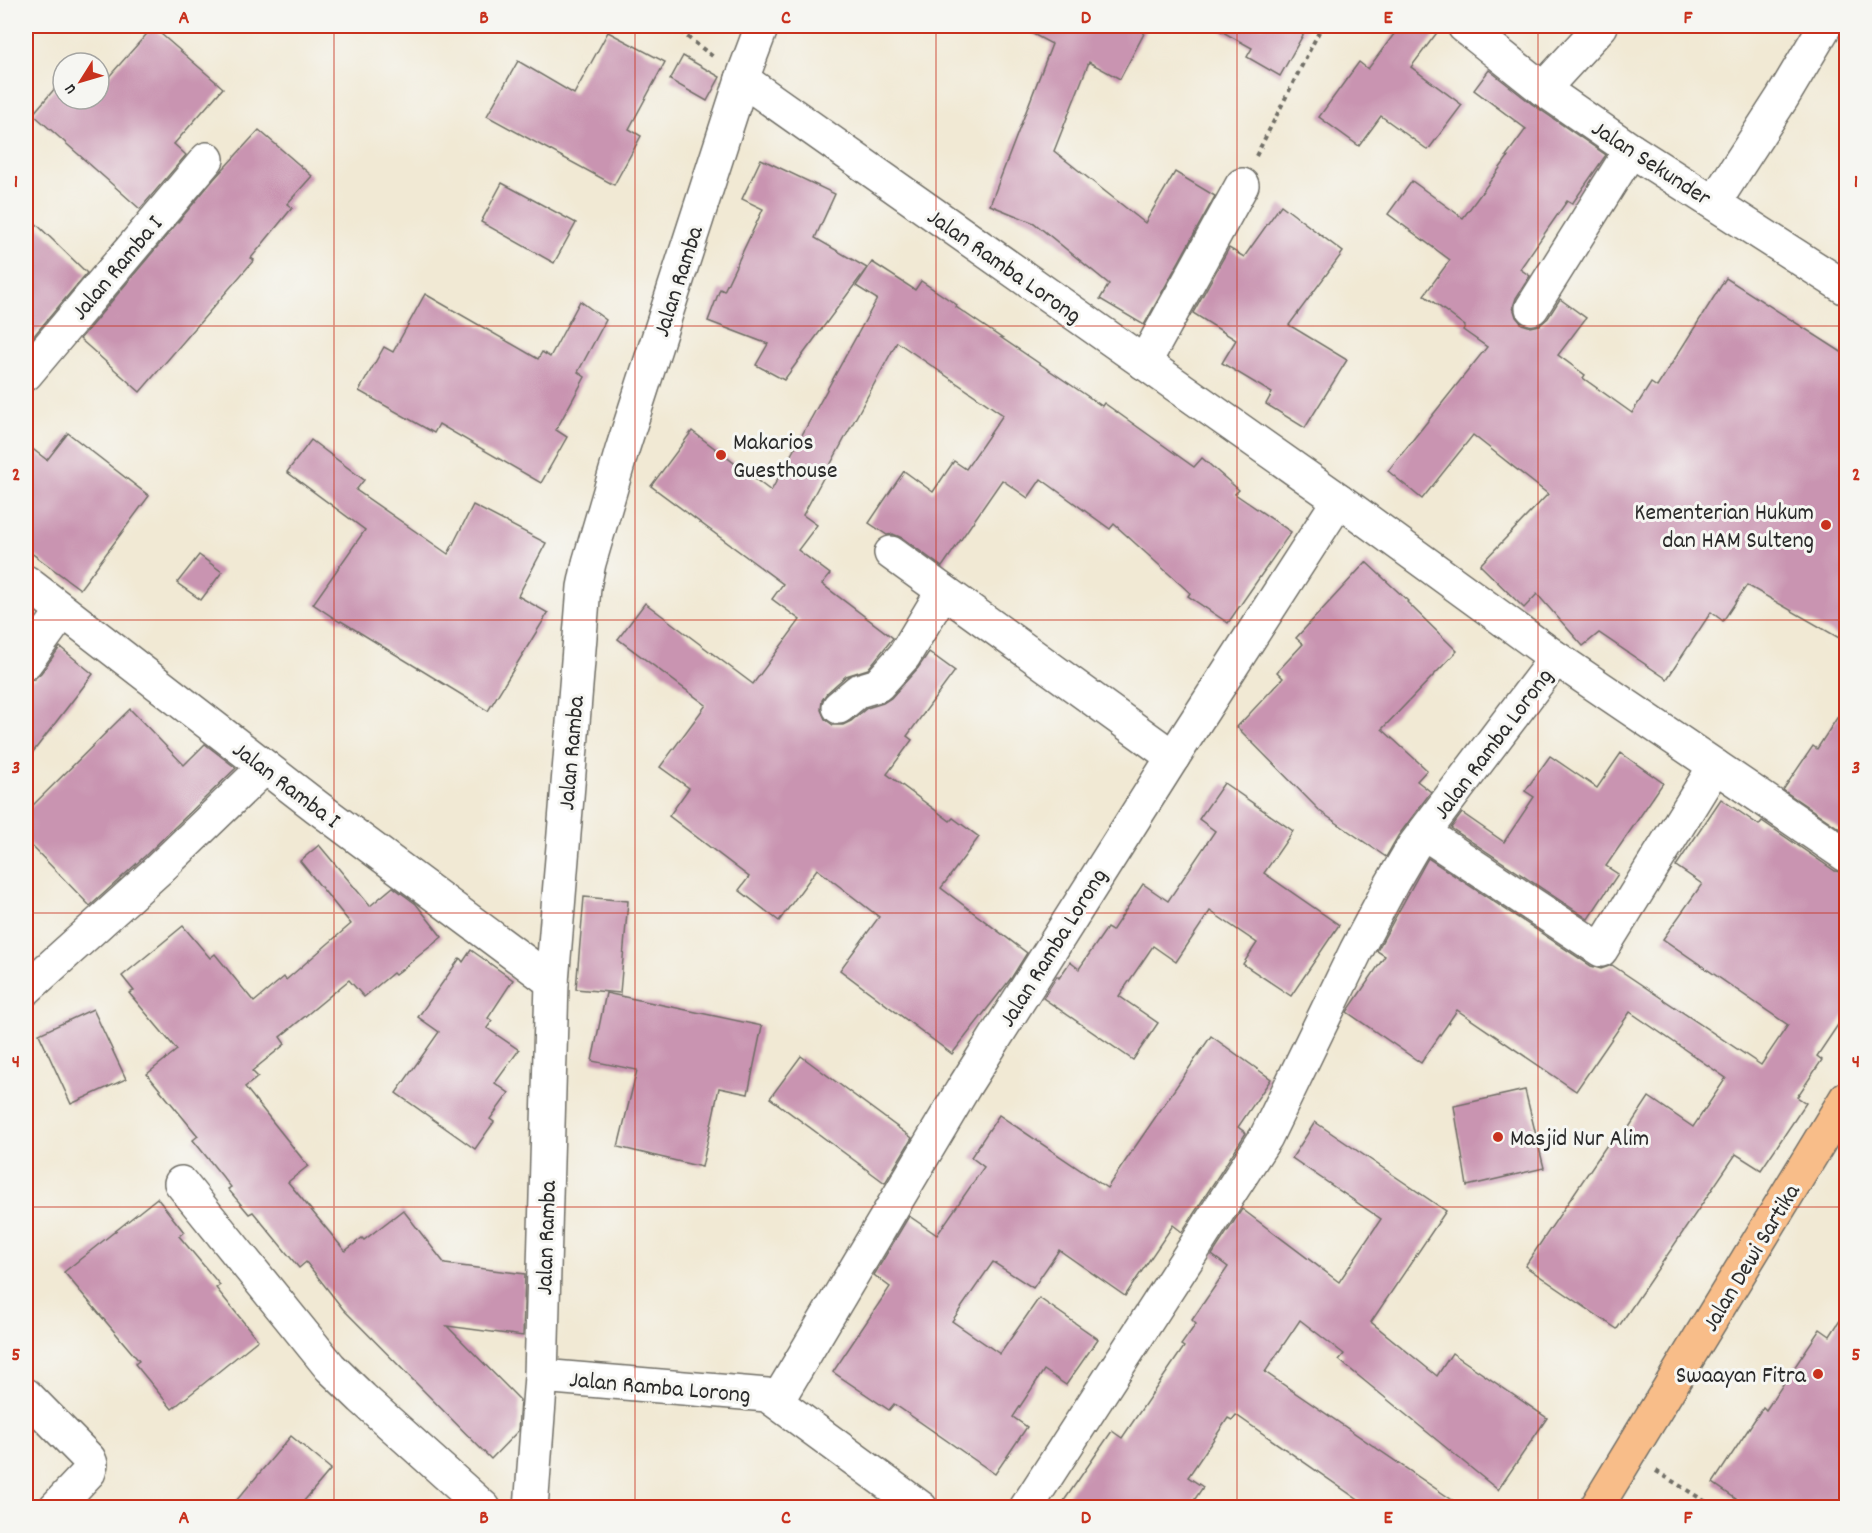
<svg xmlns="http://www.w3.org/2000/svg" width="1872" height="1533" viewBox="0 0 1872 1533" font-family="Dekko,sans-serif">
<style>
.building{fill:#c994b1}
.lines{fill:none;stroke-linecap:round;stroke-linejoin:round}
.minor-casing{stroke:#706e66;stroke-width:36}
.major-casing{stroke:#706e66;stroke-width:36}
.path{stroke:#706e66;stroke-width:4;stroke-dasharray:4.5 4.5;stroke-linecap:butt}
.minor{stroke:#fff;stroke-width:33}
.major{stroke:#f8bd89;stroke-width:33}
.grid{fill:none;stroke:#c8321e;stroke-width:1.5;stroke-opacity:0.55}
.poi-dot{fill:#c8321e;stroke:#f6f6f2;stroke-width:2}
.labels{text-anchor:middle;stroke-width:6;stroke-linejoin:round;paint-order:stroke}
.street-label{font-size:24px;fill:#2b2b2b;stroke:#f6f6f2}
.poi-label{font-size:24px;fill:#2b2b2b;stroke:#f6f6f2;text-anchor:start}
.neatline{fill:none;stroke:#c8321e;stroke-width:2}
.grid-label{font-size:20px;text-anchor:middle;font-weight:bold;fill:#c8321e}
</style>
<rect width="100%" height="100%" fill="#f6f6f2"/>
<filter id="ink" filterUnits="userSpaceOnUse"><feTurbulence type="fractalNoise" baseFrequency=".0167" numOctaves="2"/><feDisplacementMap in="SourceGraphic" scale="12" xChannelSelector="R" yChannelSelector="G"/><feConvolveMatrix kernelMatrix="1 2 1 2 8 2 1 2 1" color-interpolation-filters="sRGB"/></filter>
<filter id="wash" filterUnits="userSpaceOnUse"><feTurbulence type="fractalNoise" baseFrequency=".008" numOctaves="4" result="noise"/><feDisplacementMap in="SourceGraphic" scale="24" xChannelSelector="R" yChannelSelector="G"/><feGaussianBlur stdDeviation="1.35" result="paint"/><feColorMatrix in="noise" values="0 0 0 0 0 0 0 0 0 0 0 0 0 0 0 0 0 1.4 0 .05"/><feComposite in="paint" operator="in"/></filter>
<g filter="url(#wash)">
<rect width="100%" height="100%" fill="#f1e9d4"/>
<g id="blocks">
<!-- building -->
<g class="building">
<polygon points="1018,26 1148,26 1120,79 1089,62 1054,151 1145,223 1175,172 1215,196 1144,325 1100,299 1109,284 1034,223 990,205 1052,44"/>
<polygon points="1212,26 1308,26 1280,76 1247,57 1252,48"/>
<polygon points="1400,26 1442,26 1411,67 1462,105 1428,150 1381,116 1359,146 1319,117 1359,62 1368,69"/>
<polygon points="153,27 223,88 174,144 186,155 140,209 33,114 63,79 63,99 99,99 99,76 105,81"/>
<polygon points="608,32 665,62 629,129 641,136 614,185 487,116 518,61 574,94"/>
<polygon points="683,56 720,77 707,101 670,80"/>
<polygon points="1489,70 1532,104 1606,155 1572,204 1567,201 1520,269 1530,276 1516,298 1513,307 1516,317 1522,324 1531,327 1540,325 1548,318 1560,299 1586,318 1558,355 1585,375 1583,378 1632,413 1651,383 1657,387 1726,278 1846,355 1846,642 1747,585 1723,621 1711,612 1667,679 1599,633 1583,646 1537,594 1524,608 1480,565 1548,494 1473,435 1422,499 1388,471 1487,347 1463,330 1465,326 1424,295 1450,260 1388,214 1412,181 1463,218 1508,157 1506,156 1526,129 1474,90"/>
<polygon points="259,130 312,176 287,204 292,208 251,258 254,260 140,392 80,339 214,179"/>
<polygon points="761,159 835,194 815,238 867,268 784,380 756,365 768,344 708,321 720,289 724,291 763,209 742,199"/>
<polygon points="502,183 576,223 554,263 481,222"/>
<polygon points="1281,205 1343,252 1289,325 1347,360 1305,428 1266,404 1272,393 1222,363 1236,340 1193,313 1229,248 1244,257"/>
<polygon points="26,214 87,273 26,345"/>
<polygon points="872,262 915,290 921,281 957,305 956,307 1102,406 1104,403 1194,467 1202,458 1239,490 1235,494 1291,532 1228,623 1188,596 1190,593 1114,524 1110,529 1041,479 1028,498 1002,480 942,567 902,538 893,534 887,535 869,523 904,471 933,492 954,461 966,469 1003,415 897,342 803,515 817,525 798,550 830,574 822,584 893,638 868,669 846,676 827,693 822,700 821,710 825,719 833,725 843,725 851,721 867,708 883,703 891,698 918,668 929,652 955,671 907,736 912,740 887,774 950,821 953,818 979,837 941,888 1027,953 1012,977 952,1054 840,970 879,917 817,869 779,921 739,890 749,877 669,816 689,788 660,767 706,705 618,639 645,603 753,684 800,620 772,599 783,584 651,486 692,431 771,491 877,299 856,286"/>
<polygon points="425,294 538,359 542,352 550,357 580,301 606,320 578,372 585,377 556,430 567,437 541,483 439,424 434,433 359,391 384,347 393,352"/>
<polygon points="68,433 149,496 80,589 26,549 26,444 47,460"/>
<polygon points="311,440 364,480 356,490 448,554 473,505 546,543 518,596 548,613 488,711 341,621 340,622 313,604 365,530 287,472"/>
<polygon points="199,555 222,572 201,600 177,583"/>
<polygon points="1366,562 1408,601 1407,602 1457,651 1382,729 1427,770 1417,781 1431,792 1398,836 1386,857 1321,812 1237,727 1283,678 1277,672 1303,644 1296,638"/>
<polygon points="60,647 93,674 26,761 26,680 34,679 41,673"/>
<polygon points="1846,704 1846,833 1783,790 1813,746 1817,749"/>
<polygon points="130,709 184,765 205,744 236,768 145,856 90,906 26,840 26,812"/>
<polygon points="1621,753 1663,783 1606,866 1618,874 1588,919 1451,828 1462,813 1504,842 1534,797 1525,791 1550,756 1597,788"/>
<polygon points="1224,783 1293,831 1264,873 1339,925 1291,996 1243,964 1257,943 1210,911 1176,962 1153,946 1119,996 1158,1023 1133,1060 1043,998 1057,976 1059,978 1070,962 1079,969 1107,928 1112,931 1143,884 1168,901 1215,831 1199,819"/>
<polygon points="1721,799 1759,825 1762,821 1835,871 1846,873 1846,1013 1817,1056 1822,1060 1797,1097 1806,1103 1761,1170 1736,1154 1617,1329 1525,1266 1613,1136 1620,1141 1649,1097 1693,1127 1726,1078 1630,1012 1576,1091 1457,1010 1421,1063 1347,1012 1385,956 1377,951 1428,858 1591,966 1601,969 1612,965 1761,1065 1788,1025 1663,939 1702,884 1676,866"/>
<polygon points="319,845 370,906 393,887 416,904 442,937 395,975 393,973 364,997 349,980 280,1037 285,1044 252,1071 258,1077 245,1087 308,1166 288,1182 345,1251 362,1238 364,1240 403,1210 445,1264 525,1274 523,1336 447,1326 520,1400 518,1431 491,1459 343,1309 306,1262 299,1268 253,1212 249,1214 228,1189 231,1187 193,1140 198,1136 147,1074 177,1050 129,993 134,991 122,976 183,926 210,958 215,954 254,1002 284,977 286,980 351,924 300,861"/>
<polygon points="584,897 628,901 620,993 576,989"/>
<polygon points="471,950 513,980 488,1018 492,1021 487,1028 519,1050 495,1083 509,1093 490,1119 494,1122 475,1149 396,1093 439,1032 418,1017 460,958 463,962"/>
<polygon points="606,993 762,1026 748,1094 719,1088 702,1167 618,1147 637,1070 592,1061"/>
<polygon points="93,1009 126,1079 71,1104 39,1034"/>
<polygon points="1211,1036 1271,1079 1238,1127 1246,1133 1182,1232 1173,1225 1125,1296 1059,1250 1033,1288 993,1262 952,1321 1000,1354 1039,1298 1098,1339 1066,1385 1044,1370 1013,1417 1027,1427 995,1474 894,1404 889,1410 833,1372 890,1287 874,1275 909,1216 937,1235 984,1167 971,1157 999,1115 1107,1188"/>
<polygon points="801,1056 912,1138 885,1183 770,1098"/>
<polygon points="1525,1090 1544,1168 1467,1186 1454,1106"/>
<polygon points="1315,1122 1446,1211 1371,1322 1437,1376 1452,1353 1547,1418 1498,1490 1339,1360 1344,1354 1300,1320 1265,1372 1464,1508 1370,1508 1236,1415 1232,1420 1228,1418 1188,1477 1203,1487 1189,1508 1059,1508 1112,1431 1122,1438 1184,1347 1181,1345 1196,1324 1192,1320 1228,1267 1212,1255 1242,1209 1339,1282 1381,1219 1292,1158"/>
<polygon points="157,1198 184,1232 179,1236 220,1285 216,1288 258,1340 172,1409 135,1364 139,1361 64,1272"/>
<polygon points="1846,1311 1846,1496 1839,1508 1749,1508 1713,1483 1763,1407 1766,1410 1820,1329 1830,1336"/>
<polygon points="291,1436 331,1469 298,1508 230,1508"/>
</g>
</g>
</g>
<g filter="url(#ink)">
<use href="#blocks" fill-opacity="0" stroke="#706e66" stroke-width="1.5"/>
<g class="lines">
<defs>
<g id="minor">
<polyline points="1464,26 1543,89 1631,150 1846,288"/>
<polyline points="742,79 1339,500 1556,658 1846,855"/>
<polyline points="1543,89 1601,26"/>
<polyline points="1714,203 1782,98 1825,26"/>
<polyline points="1532,308 1631,150"/>
<polyline points="1144,363 1242,185"/>
<polyline points="26,374 207,159"/>
<polyline points="891,553 1173,757"/>
<polyline points="26,582 317,807 552,982"/>
<polyline points="26,662 63,611"/>
<polyline points="839,707 858,691 878,685 904,656 943,591"/>
<polyline points="1424,833 1601,950 1715,766"/>
<polyline points="26,989 158,870 265,767"/>
<polyline points="181,1183 330,1367 362,1398 484,1508"/>
<polyline points="541,1376 767,1395 921,1508"/>
<polyline points="26,1395 89,1459 91,1464 89,1472 55,1508"/>
<polyline points="777,1401 964,1087 1173,757 1339,500"/>
<polyline points="531,1508 541,1376 552,982 584,587 589,563 622,450 742,79 762,26"/>
<polyline points="1026,1508 1266,1137 1356,951 1392,883 1413,847 1556,658"/>
</g>
<polyline id="major" points="1596,1508 1846,1098"/>
</defs>
<!-- minor casing -->
<use href="#minor" class="minor-casing"/>
<!-- major casing -->
<use href="#major" class="major-casing"/>
<!-- path -->
<g class="path">
<polyline points="673,26 715,58"/>
<polyline points="1256,156 1322,26"/>
<polyline points="1656,1471 1716,1508"/>
</g>
<!-- minor -->
<use href="#minor" class="minor"/>
<!-- major -->
<use href="#major" class="major"/>
</g>
</g>
<!-- grid -->
<path class="grid" d="M334,26V1508M635,26V1508M936,26V1508M1237,26V1508M1538,26V1508M26,326H1846M26,620H1846M26,913H1846M26,1207H1846"/>
<!-- markers -->
<g class="poi-dot">
<circle cx="721" cy="455" r="6"/>
<circle cx="1826" cy="525" r="6"/>
<circle cx="1498" cy="1137" r="6"/>
<circle cx="1818" cy="1374" r="6"/>
</g>
<g class="labels">
<!-- street labels -->
<g class="street-label">
<text transform="translate(1652 162) rotate(33)" y="8">Jalan Sekunder</text>
<text transform="translate(1005 265) rotate(35)" y="8">Jalan Ramba Lorong</text>
<text transform="translate(116 267) rotate(-50)" y="8">Jalan Ramba I</text>
<text transform="translate(677 281) rotate(-72)" y="8">Jalan Ramba</text>
<text transform="translate(1492 743) rotate(-53)" y="8">Jalan Ramba Lorong</text>
<text transform="translate(570 753) rotate(-85)" y="8">Jalan Ramba</text>
<text transform="translate(287 784) rotate(37)" y="8">Jalan Ramba I</text>
<text transform="translate(1052 947) rotate(-58)" y="8">Jalan Ramba Lorong</text>
<text transform="translate(545 1238) rotate(-88)" y="8">Jalan Ramba</text>
<text transform="translate(1750 1257) rotate(-59)" y="8">Jalan Dewi Sartika</text>
<text transform="translate(660 1386) rotate(5)" y="8">Jalan Ramba Lorong</text>
</g>
<!-- poi labels -->
<g class="poi-label">
<text x="733" y="449">Makarios<tspan x="733" dy="28">Guesthouse</tspan></text>
<text x="1814" y="519" text-anchor="end">Kementerian Hukum<tspan x="1814" dy="28">dan HAM Sulteng</tspan></text>
<text x="1510" y="1145">Masjid Nur Alim</text>
<text x="1806" y="1382" text-anchor="end">Swaayan Fitra</text>
</g>
</g>
<!-- margin -->
<rect width="1872" height="1533" fill="none" stroke="#f6f6f2" stroke-width="66"/>
<!-- north arrow -->
<g transform="translate(81 81) rotate(233)"><circle r="28" fill="#f6f6f2" stroke="#a5a5a2" stroke-width="1.5"/>
<path d="M0-4.5L10 22L0 15L-10 22Z" fill="#c8321e"/>
<text y="-9" font-size="16" font-weight="bold" text-anchor="middle" fill="#2b2b2b">U</text>
</g>
<rect x="33" y="33" width="1806" height="1467" class="neatline"/>
<g class="grid-label">
<text x="184" y="23">A</text>
<text x="484" y="23">B</text>
<text x="786" y="23">C</text>
<text x="1086" y="23">D</text>
<text x="1388" y="23">E</text>
<text x="1688" y="23">F</text>
<text x="16" y="187">1</text>
<text x="1856" y="187">1</text>
<text x="16" y="480">2</text>
<text x="1856" y="480">2</text>
<text x="16" y="773">3</text>
<text x="1856" y="773">3</text>
<text x="16" y="1067">4</text>
<text x="1856" y="1067">4</text>
<text x="16" y="1360">5</text>
<text x="1856" y="1360">5</text>
<text x="184" y="1523">A</text>
<text x="484" y="1523">B</text>
<text x="786" y="1523">C</text>
<text x="1086" y="1523">D</text>
<text x="1388" y="1523">E</text>
<text x="1688" y="1523">F</text>
</g>
</svg>
